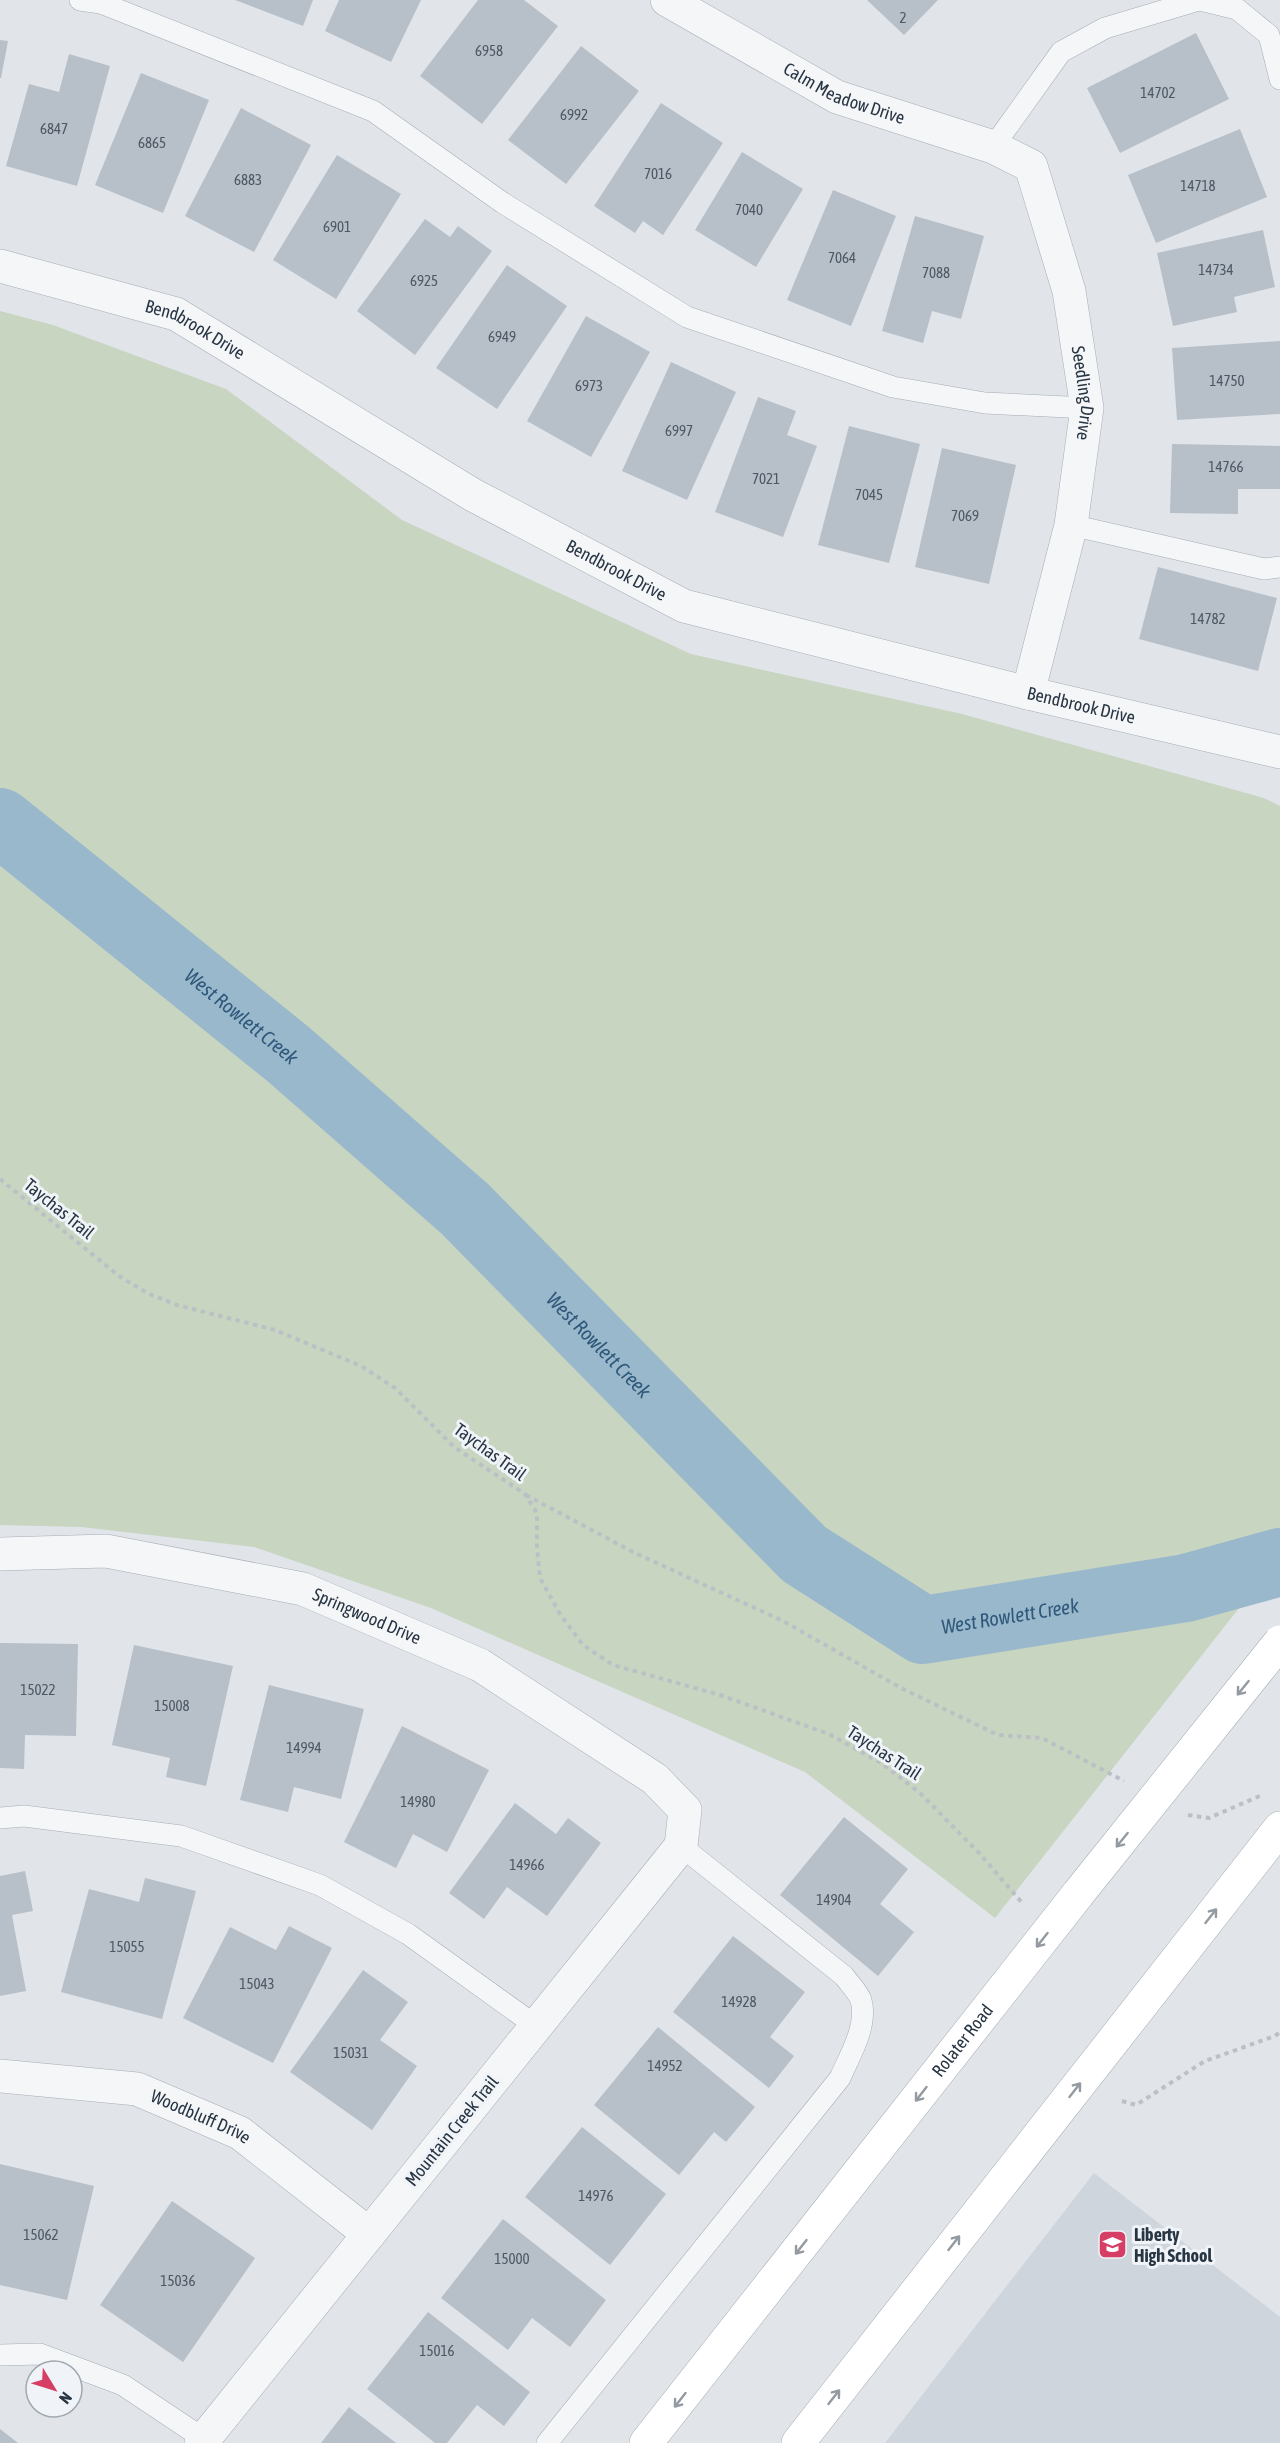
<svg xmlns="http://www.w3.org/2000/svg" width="1280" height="2443" viewBox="0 0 1280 2443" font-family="'Asap Condensed',sans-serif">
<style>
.built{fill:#ced5dc}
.green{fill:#c8d5c1}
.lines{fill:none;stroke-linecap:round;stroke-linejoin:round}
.river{stroke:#99b8cc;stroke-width:68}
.building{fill:#b7bfc8}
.service-casing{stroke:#a6adb5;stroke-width:22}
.minor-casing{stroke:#a6adb5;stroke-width:34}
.tertiary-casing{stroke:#a6adb5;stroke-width:34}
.secondary-casing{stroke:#a6adb5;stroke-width:34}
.path{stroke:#bbc0c5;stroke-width:4;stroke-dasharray:4.5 4.5;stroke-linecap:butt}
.service{stroke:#f4f6f8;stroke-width:21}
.minor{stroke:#f4f6f8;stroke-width:33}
.tertiary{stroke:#f4f6f8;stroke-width:33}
.secondary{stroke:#fff;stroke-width:33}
.secondary-bridge-casing{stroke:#a6adb5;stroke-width:34;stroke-linecap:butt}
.secondary-bridge{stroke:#fff;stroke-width:33}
.oneway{stroke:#949aa1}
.labels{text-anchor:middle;stroke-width:6;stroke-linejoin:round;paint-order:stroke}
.number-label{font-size:15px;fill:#4c5864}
.street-label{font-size:18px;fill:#283543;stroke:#f0f4f8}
.poi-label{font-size:18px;font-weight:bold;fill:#283543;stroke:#f0f4f8;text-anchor:start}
.water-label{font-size:20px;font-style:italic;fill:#2f587a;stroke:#f0f4f8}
</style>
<rect width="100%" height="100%" fill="#e1e5ea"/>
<!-- built -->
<polygon class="built" points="1094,2173 1280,2317 1280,2443 885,2443"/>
<!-- green -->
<polygon class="green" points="0,311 53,325 226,389 402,520 691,654 962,714 1264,798 1280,806 1280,1556 995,1918 805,1772 431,1608 254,1547 81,1527 0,1525"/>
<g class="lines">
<!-- river -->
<path class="river" id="s1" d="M0,822L288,1054L465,1209L804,1554L923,1630L1186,1588L1280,1562"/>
</g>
<!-- building -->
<g class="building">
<polygon points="235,0 313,0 303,26"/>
<polygon points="339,0 421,0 391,62 325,31"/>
<polygon points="478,0 524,0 558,26 482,124 420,76"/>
<polygon points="867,0 938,0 904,35"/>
<polygon points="1196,33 1229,99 1120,153 1087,88"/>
<polygon points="0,40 8,41 1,78 0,78"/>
<polygon points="581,46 639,91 566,184 508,140"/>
<polygon points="69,54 110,66 77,186 6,166 29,84 59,92"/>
<polygon points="141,73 209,100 163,213 95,185"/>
<polygon points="661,103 723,143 663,235 643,221 635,233 594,206"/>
<polygon points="241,108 311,145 254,252 185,216"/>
<polygon points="1240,129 1267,197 1156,243 1128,175"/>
<polygon points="742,152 803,189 756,267 695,230"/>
<polygon points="337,155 401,194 336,299 273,260"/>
<polygon points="833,190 896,216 851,326 787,300"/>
<polygon points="915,216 984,236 961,319 932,311 923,343 882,331"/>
<polygon points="425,219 450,237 458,226 492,251 415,355 357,311"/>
<polygon points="1263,230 1275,287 1234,297 1237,312 1173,326 1157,253"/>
<polygon points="507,265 567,306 497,409 436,368"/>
<polygon points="586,316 650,352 591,457 527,421"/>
<polygon points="1280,341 1280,414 1177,420 1172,348"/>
<polygon points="671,362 736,392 687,500 622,471"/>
<polygon points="758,397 796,411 787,435 817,446 783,537 715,512"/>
<polygon points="849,426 920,444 889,563 818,545"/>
<polygon points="1172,444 1280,446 1280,489 1238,489 1238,514 1170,513"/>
<polygon points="942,448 1016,465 989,584 915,567"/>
<polygon points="1158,567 1277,598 1258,671 1139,639"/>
<polygon points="0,1643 78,1644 76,1736 25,1735 24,1769 0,1768"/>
<polygon points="134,1645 233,1666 206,1786 166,1777 170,1758 112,1745"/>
<polygon points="269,1685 364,1709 341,1799 294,1787 288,1812 240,1800"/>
<polygon points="402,1726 489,1770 447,1852 413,1834 396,1868 344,1842"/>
<polygon points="515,1803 556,1834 568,1818 601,1843 547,1916 507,1887 484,1919 449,1893"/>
<polygon points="844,1817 908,1869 880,1904 914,1932 878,1976 780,1895"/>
<polygon points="25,1871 33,1911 12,1915 26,1991 0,1996 0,1876"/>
<polygon points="145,1878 196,1891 162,2019 61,1992 89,1889 139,1902"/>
<polygon points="289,1926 332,1948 273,2063 183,2018 230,1927 276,1950"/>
<polygon points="733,1936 805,1992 770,2037 794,2056 769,2088 673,2012"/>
<polygon points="363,1970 408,2002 380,2040 417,2066 372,2130 290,2072"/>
<polygon points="658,2027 755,2107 726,2142 714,2132 679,2175 594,2105"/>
<polygon points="582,2127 666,2194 610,2265 525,2197"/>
<polygon points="0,2164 94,2186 67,2300 0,2285"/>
<polygon points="172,2201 255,2258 183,2362 100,2305"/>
<polygon points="503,2219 606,2300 570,2347 532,2318 508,2350 441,2298"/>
<polygon points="428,2312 530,2392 504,2426 477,2405 447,2443 435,2443 367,2389"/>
<polygon points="349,2407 396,2443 321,2443"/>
<polygon points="0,2429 18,2443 0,2443"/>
</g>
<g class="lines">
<defs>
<g id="service">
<polyline points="80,0 101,3"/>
<polyline points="102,0 101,3 373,111 503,203 687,317 893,387 985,403 1087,408"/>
<polyline points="1200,0 1237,9 1269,35 1280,79"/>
<polyline points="993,147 1061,52 1105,28 1199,0"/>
<polyline points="1071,525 1264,569 1280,567"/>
<polyline points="0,1818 24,1816 181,1836 320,1885 408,1934 536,2026"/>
<polyline points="0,2355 40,2354 123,2385 204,2439"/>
<path d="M547,2443L840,2078C850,2055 868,2026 861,2000C858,1992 849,1983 844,1976L681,1846"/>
</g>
<g id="minor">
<path id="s2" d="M667,0L837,97L993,147L1031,166L1069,291L1087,408L1071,525L1028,693"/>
<path id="s3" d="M0,1554L106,1551L303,1589L480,1665L655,1779L685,1810L681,1846L201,2443"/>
<path id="s4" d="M0,2076L137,2089L240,2133L369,2234"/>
</g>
<g id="tertiary">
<path id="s5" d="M0,266L176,314L473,495L684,606L1028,693L1280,752"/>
</g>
<g id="secondary">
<path id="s6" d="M646,2443L1078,1894"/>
<polyline points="798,2443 1280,1828"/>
</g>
</defs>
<!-- service casing -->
<use href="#service" class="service-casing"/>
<!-- minor casing -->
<use href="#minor" class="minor-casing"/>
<!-- tertiary casing -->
<use href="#tertiary" class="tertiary-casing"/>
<!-- secondary casing -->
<use href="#secondary" class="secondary-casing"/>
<!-- path -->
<g class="path">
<polyline points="0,1179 119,1276 147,1293 177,1305 275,1330 361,1366 395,1388 454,1447 525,1494 537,1513 537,1547 540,1578 560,1614 583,1645 613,1665 720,1695 829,1734 881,1763 920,1793 979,1853 1024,1905"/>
<polyline points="526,1495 633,1552 783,1621 901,1688 998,1735 1042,1738 1124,1781"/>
<polyline points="1188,1815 1209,1818 1262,1795"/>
<polyline points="1122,2101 1136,2105 1205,2061 1275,2036 1280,2032"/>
</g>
<!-- service -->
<use href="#service" class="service"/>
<!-- minor -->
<use href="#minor" class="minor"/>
<!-- tertiary -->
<use href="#tertiary" class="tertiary"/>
<!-- secondary -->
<use href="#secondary" class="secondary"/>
<defs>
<polyline id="secondary-bridge" points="1078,1894 1280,1642"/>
</defs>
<!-- secondary-bridge casing -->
<use href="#secondary-bridge" class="secondary-bridge-casing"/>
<!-- secondary-bridge -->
<use href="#secondary-bridge" class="secondary-bridge"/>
</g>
<!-- one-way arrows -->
<defs><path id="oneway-shaft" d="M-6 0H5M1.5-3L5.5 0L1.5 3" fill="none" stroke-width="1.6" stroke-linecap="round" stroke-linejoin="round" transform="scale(1.5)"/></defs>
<g class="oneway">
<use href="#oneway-shaft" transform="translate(1243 1688) rotate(129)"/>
<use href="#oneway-shaft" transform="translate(1122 1840) rotate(129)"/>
<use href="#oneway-shaft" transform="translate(1211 1916) rotate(-52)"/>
<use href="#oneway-shaft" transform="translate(1042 1940) rotate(128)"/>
<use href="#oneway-shaft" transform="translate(1075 2090) rotate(-52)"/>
<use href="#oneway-shaft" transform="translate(921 2094) rotate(128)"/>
<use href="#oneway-shaft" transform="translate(954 2243) rotate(-52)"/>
<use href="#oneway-shaft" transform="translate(801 2247) rotate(128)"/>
<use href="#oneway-shaft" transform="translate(834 2397) rotate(-52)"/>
<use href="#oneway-shaft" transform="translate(680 2400) rotate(128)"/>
</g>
<!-- icons -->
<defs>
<symbol id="school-square" viewBox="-11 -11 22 22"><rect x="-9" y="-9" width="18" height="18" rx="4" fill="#d73e65" stroke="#f0f4f8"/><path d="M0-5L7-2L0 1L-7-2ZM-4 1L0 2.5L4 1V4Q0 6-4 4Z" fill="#fff"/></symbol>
</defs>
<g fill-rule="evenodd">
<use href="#school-square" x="1096" y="2228" width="33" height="33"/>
</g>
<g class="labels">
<!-- number labels -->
<g class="number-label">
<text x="903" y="23">2</text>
<text x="489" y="56">6958</text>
<text x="1158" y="98">14702</text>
<text x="574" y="120">6992</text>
<text x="54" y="134">6847</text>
<text x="152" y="148">6865</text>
<text x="658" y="179">7016</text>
<text x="248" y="185">6883</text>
<text x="1198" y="191">14718</text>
<text x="749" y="215">7040</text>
<text x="337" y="232">6901</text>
<text x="842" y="263">7064</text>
<text x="1216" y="275">14734</text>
<text x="936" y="278">7088</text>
<text x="424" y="286">6925</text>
<text x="502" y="342">6949</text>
<text x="1227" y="386">14750</text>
<text x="589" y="391">6973</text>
<text x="679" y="436">6997</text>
<text x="1226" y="472">14766</text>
<text x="766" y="484">7021</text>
<text x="869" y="500">7045</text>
<text x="965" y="521">7069</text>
<text x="1208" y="624">14782</text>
<text x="38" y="1695">15022</text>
<text x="172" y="1711">15008</text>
<text x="304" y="1753">14994</text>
<text x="418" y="1807">14980</text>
<text x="527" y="1870">14966</text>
<text x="834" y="1905">14904</text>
<text x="127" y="1952">15055</text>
<text x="257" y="1989">15043</text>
<text x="739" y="2007">14928</text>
<text x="351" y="2058">15031</text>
<text x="665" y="2071">14952</text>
<text x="596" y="2201">14976</text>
<text x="41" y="2240">15062</text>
<text x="512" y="2264">15000</text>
<text x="178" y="2286">15036</text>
<text x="437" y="2356">15016</text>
</g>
<!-- street labels -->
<g class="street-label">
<text dy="6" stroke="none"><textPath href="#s2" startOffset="201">Calm Meadow Drive</textPath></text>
<text dy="6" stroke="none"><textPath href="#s5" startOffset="206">Bendbrook Drive</textPath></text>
<text dy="6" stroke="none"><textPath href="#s2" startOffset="636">Seedling Drive</textPath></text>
<text dy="6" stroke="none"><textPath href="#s5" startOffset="692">Bendbrook Drive</textPath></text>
<text dy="6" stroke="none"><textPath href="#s5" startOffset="1178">Bendbrook Drive</textPath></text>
<text transform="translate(59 1209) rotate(39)" y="6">Taychas Trail</text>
<text transform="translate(490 1452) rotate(36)" y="6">Taychas Trail</text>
<text dy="6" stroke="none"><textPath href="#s3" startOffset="376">Springwood Drive</textPath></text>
<text transform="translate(884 1753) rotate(33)" y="6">Taychas Trail</text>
<text dy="6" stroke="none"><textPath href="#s6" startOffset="512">Rolater Road</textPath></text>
<text dy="6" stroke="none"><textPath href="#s4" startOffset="207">Woodbluff Drive</textPath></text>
<text transform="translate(452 2131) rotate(-51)" y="6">Mountain Creek Trail</text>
</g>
<!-- poi labels -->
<g class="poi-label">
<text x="1134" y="2241">Liberty<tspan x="1134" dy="21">High School</tspan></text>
</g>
<!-- water labels -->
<g class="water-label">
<text dy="7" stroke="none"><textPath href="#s1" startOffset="310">West Rowlett Creek</textPath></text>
<text dy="7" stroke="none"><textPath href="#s1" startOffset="796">West Rowlett Creek</textPath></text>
<text dy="7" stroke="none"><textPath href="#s1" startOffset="1318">West Rowlett Creek</textPath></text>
</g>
</g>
<!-- north arrow -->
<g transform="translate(54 2389) rotate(128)"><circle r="28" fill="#f0f4f8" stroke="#a0a8b0" stroke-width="1.5"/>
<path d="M0-4.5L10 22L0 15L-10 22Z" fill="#d73e65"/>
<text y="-9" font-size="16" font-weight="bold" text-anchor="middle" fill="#283543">N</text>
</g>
</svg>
